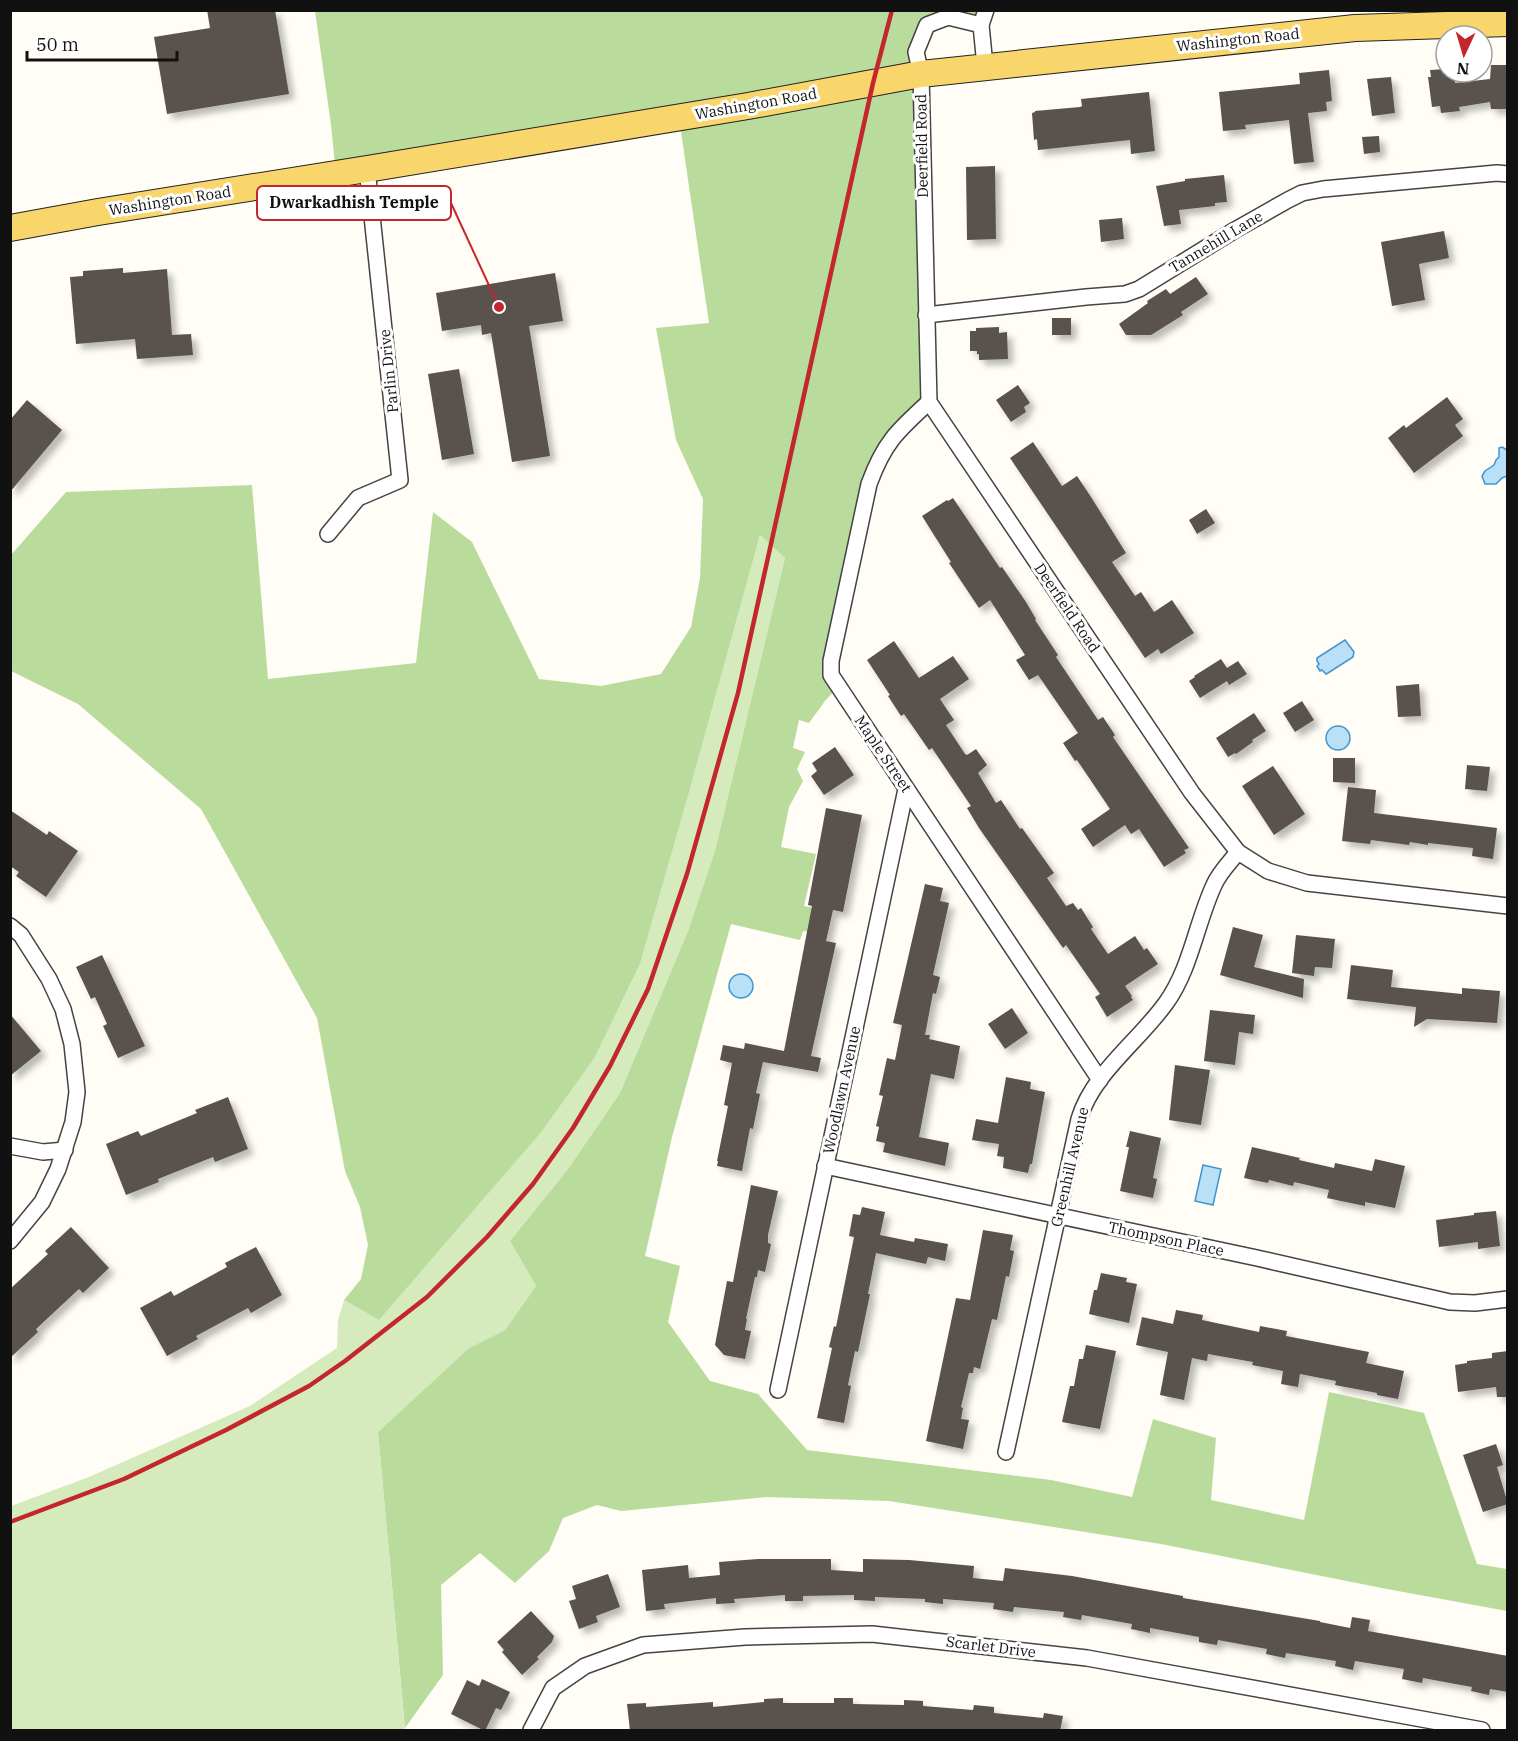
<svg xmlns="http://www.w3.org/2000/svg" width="1518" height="1741" viewBox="0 0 1518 1741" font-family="'IBM Plex Serif',serif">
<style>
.green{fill:#d5ebbd}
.forest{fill:#b9dc9c}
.water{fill:#b9e0f7;stroke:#3f96cf;stroke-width:1.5}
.building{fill:#5a524d;filter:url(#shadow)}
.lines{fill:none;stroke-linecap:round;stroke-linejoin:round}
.minor-casing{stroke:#444;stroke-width:18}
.primary-casing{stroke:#222;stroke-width:28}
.minor{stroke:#fff;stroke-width:15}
.primary{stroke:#f9d66b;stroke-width:26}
.rail{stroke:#c4262e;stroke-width:4.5}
.labels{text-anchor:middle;stroke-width:6;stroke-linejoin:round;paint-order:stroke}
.street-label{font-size:15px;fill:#111;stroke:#fff}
.leader{fill:none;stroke:#c4262e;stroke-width:2}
.callout-dot{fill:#c4262e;stroke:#fff;stroke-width:2}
.callout{fill:#fff;stroke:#c4262e;stroke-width:2}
.callout-label{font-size:16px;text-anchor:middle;font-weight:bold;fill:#111}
</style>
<defs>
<filter id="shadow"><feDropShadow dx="5.5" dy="5.5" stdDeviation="3" flood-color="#0004"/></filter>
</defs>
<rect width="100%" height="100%" fill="#fffdf5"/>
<!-- green -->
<polygon class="green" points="760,535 785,558 715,851 688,931 620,1093 568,1169 510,1241 536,1286 505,1330 469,1348 378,1432 405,1730 11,1730 11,1506 89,1477 250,1406 337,1348 338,1320 344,1300 379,1320 595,1057 640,964 690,789"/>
<!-- forest -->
<polygon class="forest" points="315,11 986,11 981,25 948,17 928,25 916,52 929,402 886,446 831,661 838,687 825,701 809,723 799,720 793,748 805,752 797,769 803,781 789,807 781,847 816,854 804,906 831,911 828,934 803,931 800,940 731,924 672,1137 645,1256 680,1266 668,1322 710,1381 758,1394 807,1450 1051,1480 1132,1497 1153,1419 1216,1438 1211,1500 1304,1520 1329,1392 1424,1413 1477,1564 1507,1569 1507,1611 1387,1589 1161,1544 889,1501 767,1497 621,1511 597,1505 563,1518 549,1551 515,1583 480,1553 441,1585 443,1675 405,1728 378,1432 469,1348 505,1330 536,1286 510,1241 568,1169 620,1093 688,931 715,851 785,558 760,535 690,789 640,964 595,1057 542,1131 379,1320 344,1300 361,1279 368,1245 360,1207 345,1171 317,1018 201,809 78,704 11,671 11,555 66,492 252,485 268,679 416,663 433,512 472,542 539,679 601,686 661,674 691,627 700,578 703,499 676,440 656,328 709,323 679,118 336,174 331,125"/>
<!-- water -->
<g class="water">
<polygon points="1502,447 1507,450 1507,476 1502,478 1496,484 1485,484 1482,476 1485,471 1494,465 1496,460 1499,457 1499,448"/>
<polygon points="1345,640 1354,652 1353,657 1328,673 1326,674 1322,670 1320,671 1317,666 1319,664 1317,661 1317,658"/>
<circle cx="1338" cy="738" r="12"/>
<circle cx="741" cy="986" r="12"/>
<polygon points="1203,1165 1221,1169 1213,1205 1195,1201"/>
</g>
<!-- building -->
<g class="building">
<polygon points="207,10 275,10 289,94 167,114 154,37 210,28"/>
<polygon points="1491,65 1508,65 1508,109 1491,109 1490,102 1459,107 1460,111 1441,113 1440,106 1432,107 1428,77 1431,77 1430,70 1446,69 1446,72 1454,72 1455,83 1490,79"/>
<polygon points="1329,70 1332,101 1326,102 1327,111 1308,113 1314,162 1294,164 1289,120 1245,125 1246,129 1223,131 1219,92 1300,84 1299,73"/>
<polygon points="1391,77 1395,113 1372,116 1367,79"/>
<polygon points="1149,92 1155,151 1131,154 1130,140 1038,150 1037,139 1034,140 1032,113 1035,112 1035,111 1080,107 1082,106 1081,99"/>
<polygon points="1379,136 1380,152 1364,154 1362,137"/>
<polygon points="995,166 996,239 967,240 966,167"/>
<polygon points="1224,175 1227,202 1215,203 1215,206 1179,210 1181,224 1164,226 1156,186 1185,181 1185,179"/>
<polygon points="1122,218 1124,239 1101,242 1099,220"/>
<polygon points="1444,231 1449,258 1419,264 1425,300 1392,306 1381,242"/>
<polygon points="123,268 123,273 167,269 172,335 191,334 193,355 137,359 135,339 76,344 70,277 83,276 83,271"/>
<polygon points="555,273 563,321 529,326 550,456 512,462 491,333 482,335 481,325 442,331 436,293"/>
<polygon points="1196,277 1208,294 1181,312 1183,315 1151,335 1126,335 1119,324 1148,303 1147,301 1166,289 1170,294"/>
<rect x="1052" y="318" width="19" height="17"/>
<polygon points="999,327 999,333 1007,332 1008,359 979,360 979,354 977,354 977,351 970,351 970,331 976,331 976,328"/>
<polygon points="459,369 474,454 442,460 428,374"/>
<polygon points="1018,385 1030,403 1024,407 1026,412 1011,422 996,400"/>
<polygon points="1447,397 1463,419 1455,425 1463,436 1414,473 1388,438 1404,425 1406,428"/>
<polygon points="27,400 62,430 10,492 10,420"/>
<polygon points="1033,442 1062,486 1077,476 1091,497 1126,553 1112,562 1135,596 1141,592 1154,612 1172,600 1194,633 1161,654 1158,649 1145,658 1010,458"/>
<polygon points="953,498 1000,568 1002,567 1026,602 1036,619 1035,620 1058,655 1056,657 1098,720 1103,717 1115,735 1113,737 1189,848 1184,850 1186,853 1164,867 1139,829 1131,834 1125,825 1093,847 1081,829 1110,809 1077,760 1075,761 1063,743 1078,733 1038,675 1029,680 1016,660 1025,655 990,600 979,608 949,563 951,562 922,516 947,500 948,501"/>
<polygon points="1206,509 1215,523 1197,534 1189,520"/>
<polygon points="894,641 919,678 953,656 969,679 940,699 954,720 946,725 965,754 967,755 976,749 987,765 978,773 996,803 1001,800 1020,829 1022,828 1054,873 1047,878 1066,906 1073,903 1078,910 1081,908 1093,927 1091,929 1108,954 1135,936 1144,950 1147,948 1158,964 1125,986 1132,996 1131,997 1133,1000 1107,1017 1095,997 1100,994 1066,945 1063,948 979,828 967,808 971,806 932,748 929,750 904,714 901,716 888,696 890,695 867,660"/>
<polygon points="1221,659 1227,668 1238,661 1247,674 1229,685 1227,681 1200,698 1189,681 1195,677 1194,676"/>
<polygon points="1419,684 1421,716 1398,717 1396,686"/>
<polygon points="1302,701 1314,720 1295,732 1283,713"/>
<polygon points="1254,713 1266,731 1252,740 1253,742 1236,754 1235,753 1228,757 1216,738"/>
<polygon points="835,747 854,775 824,795 811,776 817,771 812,763"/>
<polygon points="1333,758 1355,758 1355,783 1333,782"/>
<polygon points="1467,765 1490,767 1487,791 1465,789"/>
<polygon points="1273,766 1305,814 1274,835 1242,786"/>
<polygon points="1348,787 1376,790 1374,813 1497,828 1493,859 1472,856 1473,848 1428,843 1428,845 1410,842 1409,845 1371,840 1370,844 1342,841"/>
<polygon points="826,808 862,815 843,912 833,910 826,941 836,943 811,1056 821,1058 818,1072 763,1062 756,1093 760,1094 753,1129 750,1128 742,1171 717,1166 718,1161 717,1161 728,1106 724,1105 732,1063 720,1060 723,1045 744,1049 745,1043 784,1051 812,906 808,905"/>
<polygon points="10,810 47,835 49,831 78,851 46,897 16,876 19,872 10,866"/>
<polygon points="925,884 943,888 940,901 949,903 933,975 940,977 936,994 933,993 925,1035 930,1035 929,1039 960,1046 954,1079 931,1074 919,1137 949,1143 945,1166 883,1152 885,1143 876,1141 879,1127 876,1126 883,1096 879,1095 887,1058 895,1060 902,1025 893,1023"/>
<polygon points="1233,927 1263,935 1254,967 1304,979 1303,998 1220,975"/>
<polygon points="1296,935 1335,939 1332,968 1315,967 1314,976 1292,973"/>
<polygon points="102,955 145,1046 118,1058 103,1026 107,1024 95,997 91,999 76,967"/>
<polygon points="1351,965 1393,970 1391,987 1462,994 1462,988 1500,991 1497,1023 1427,1019 1414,1027 1416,1007 1347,999"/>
<polygon points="1012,1008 1028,1033 1005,1049 988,1024"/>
<polygon points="1210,1010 1255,1015 1253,1034 1239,1032 1235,1065 1204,1061"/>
<polygon points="10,1014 41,1051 10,1076"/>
<polygon points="1175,1065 1210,1070 1201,1125 1169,1120"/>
<polygon points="1006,1077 1031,1082 1030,1089 1045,1092 1032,1164 1030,1164 1028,1173 1003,1168 1004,1157 997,1156 999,1144 972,1140 976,1119 998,1123"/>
<polygon points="228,1097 248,1149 215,1162 213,1157 158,1179 159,1182 126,1195 106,1144 138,1131 141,1136 197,1113 195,1110"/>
<polygon points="1130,1131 1161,1138 1153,1178 1157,1179 1153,1198 1120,1191 1129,1147 1126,1147"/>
<polygon points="1252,1147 1300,1158 1299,1160 1334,1168 1335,1163 1372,1171 1375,1159 1405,1166 1395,1208 1365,1202 1365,1206 1327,1198 1329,1190 1294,1182 1293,1186 1269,1180 1268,1183 1244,1178"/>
<polygon points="751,1185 778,1191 768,1235 768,1243 771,1244 765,1272 758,1270 757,1277 755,1277 746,1319 747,1319 745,1330 751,1331 745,1359 724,1355 715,1345 727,1281 733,1282"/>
<polygon points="862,1207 885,1212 880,1235 914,1242 915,1238 948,1244 945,1261 928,1257 926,1264 876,1253 868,1294 870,1294 858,1352 855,1351 848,1385 851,1386 844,1423 817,1418 832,1348 829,1347 834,1326 836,1327 854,1237 849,1236 853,1214 860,1215"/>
<polygon points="1496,1211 1500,1246 1478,1249 1478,1242 1439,1247 1436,1220 1474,1215 1474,1213"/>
<polygon points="71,1227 109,1268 83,1293 79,1289 36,1329 38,1332 10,1358 10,1289 48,1254 45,1251"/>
<polygon points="983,1230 1013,1235 1010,1250 1014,1251 1009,1277 1006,1276 997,1320 992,1319 980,1369 974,1367 973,1373 969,1373 961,1407 963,1408 961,1419 969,1420 963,1449 926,1441 956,1298 970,1300"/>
<polygon points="256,1247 282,1295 251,1313 248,1308 196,1336 198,1339 167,1356 140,1308 171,1291 174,1296 227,1267 225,1263"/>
<polygon points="1101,1273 1127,1278 1126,1282 1137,1284 1129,1323 1089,1314 1094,1290 1097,1290"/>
<polygon points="1176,1310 1203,1315 1202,1320 1259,1332 1260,1326 1287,1331 1286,1336 1369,1352 1366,1363 1404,1371 1398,1399 1377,1395 1377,1393 1335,1385 1336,1381 1300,1374 1298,1387 1281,1384 1283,1371 1252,1365 1253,1362 1208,1354 1207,1361 1192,1358 1184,1400 1160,1395 1168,1352 1136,1345 1142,1317 1173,1324"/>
<polygon points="1086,1345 1116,1351 1100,1429 1062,1422 1070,1386 1074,1386 1079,1359 1083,1359"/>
<polygon points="1508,1351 1508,1397 1497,1397 1496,1387 1458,1392 1455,1365 1467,1363 1467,1361 1492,1358 1492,1353"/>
<polygon points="1496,1444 1503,1465 1497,1467 1508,1504 1483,1512 1463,1455"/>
<polygon points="758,1559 831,1559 831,1570 863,1572 863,1559 909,1560 974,1566 973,1578 1003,1581 1005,1568 1072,1576 1183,1596 1183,1598 1320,1621 1320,1622 1350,1628 1352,1617 1370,1620 1368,1631 1508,1656 1508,1692 1490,1689 1489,1695 1471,1691 1472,1687 1423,1678 1422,1683 1402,1679 1404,1669 1355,1661 1353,1670 1335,1666 1336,1661 1286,1653 1285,1658 1266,1654 1267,1649 1218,1640 1217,1645 1199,1642 1199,1637 1150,1628 1150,1633 1131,1629 1132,1624 1082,1615 1081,1620 1063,1617 1064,1612 1014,1607 1013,1612 993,1609 994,1603 943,1599 943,1604 925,1602 925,1599 875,1597 875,1601 854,1600 854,1595 803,1596 803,1601 785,1601 785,1595 734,1599 735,1603 716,1604 716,1598 664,1604 665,1609 646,1611 642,1570 688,1565 689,1578 720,1575 719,1562"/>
<polygon points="608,1574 620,1607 596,1616 598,1622 579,1629 569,1601 576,1599 572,1586"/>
<polygon points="531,1611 554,1636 552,1642 537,1657 539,1659 522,1675 502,1652 504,1650 497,1642"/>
<polygon points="482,1679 510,1692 501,1710 496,1708 485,1731 451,1714 467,1680 479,1686"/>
<polygon points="783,1698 783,1703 834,1703 834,1698 853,1698 853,1704 904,1705 904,1700 923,1701 923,1706 973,1710 974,1705 994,1707 994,1713 1043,1718 1044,1713 1063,1716 1060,1731 630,1731 627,1704 646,1703 646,1707 713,1702 713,1707 764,1702 764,1699"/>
</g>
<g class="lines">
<defs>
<g id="minor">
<polyline points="986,10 981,25 948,17 927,25 916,52 921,74 929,402 1192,793 1238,852 1268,871 1307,883 1508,906"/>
<polyline points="981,25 985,66"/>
<polyline points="926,315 1086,297 1125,294 1139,289 1235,230 1288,200 1302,193 1323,189 1497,173 1508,174"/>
<path d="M929,402C897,431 884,443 869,484L831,661V675L1100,1080"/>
<polyline points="328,534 358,498 400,480 367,169"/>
<polyline points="10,926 21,935 49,979 63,1009 72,1044 77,1092 73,1122 58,1169 42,1202 10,1241"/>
<polyline points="10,1146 43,1152 65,1150"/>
<polyline points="825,1166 1257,1258 1450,1302 1475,1303 1508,1299"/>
<polyline points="778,1390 906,789"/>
<path d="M1006,1452L1079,1119C1093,1073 1138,1042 1166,1003C1191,968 1196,924 1214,885C1219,873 1230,862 1238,852"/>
<polyline points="531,1730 553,1688 585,1666 643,1645 745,1637 872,1634 1087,1658 1482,1730"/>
</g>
<polyline id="primary" points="10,228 98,212 367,169 748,106 921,74 1355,28 1508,23"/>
</defs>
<!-- minor casing -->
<use href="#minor" class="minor-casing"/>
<!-- primary casing -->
<use href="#primary" class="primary-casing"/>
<!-- minor -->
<use href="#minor" class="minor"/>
<!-- primary -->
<use href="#primary" class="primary"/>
<!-- rail -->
<polyline class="rail" points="10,1522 124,1479 226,1430 309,1386 345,1361 427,1297 487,1237 533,1184 573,1128 610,1066 648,989 687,874 738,693 873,83 892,10"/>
</g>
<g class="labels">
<!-- street labels -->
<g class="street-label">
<text transform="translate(1238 40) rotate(-6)" y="5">Washington Road</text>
<text transform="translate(756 104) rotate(-10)" y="5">Washington Road</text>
<text transform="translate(922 146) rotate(-91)" y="5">Deerfield Road</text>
<text transform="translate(170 201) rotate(-9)" y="5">Washington Road</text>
<text transform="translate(1216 242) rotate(-31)" y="5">Tannehill Lane</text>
<text transform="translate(389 371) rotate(-96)" y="5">Parlin Drive</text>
<text transform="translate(1067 608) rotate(56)" y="5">Deerfield Road</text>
<text transform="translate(883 754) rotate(56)" y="5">Maple Street</text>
<text transform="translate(842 1090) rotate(-78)" y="5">Woodlawn Avenue</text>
<text transform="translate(1070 1167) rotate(-77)" y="5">Greenhill Avenue</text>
<text transform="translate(1166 1239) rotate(12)" y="5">Thompson Place</text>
<text transform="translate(991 1647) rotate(7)" y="5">Scarlet Drive</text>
</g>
</g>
<!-- callouts -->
<path class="leader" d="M499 307L451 203"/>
<circle class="callout-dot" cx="499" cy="307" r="6"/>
<rect class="callout" x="257" y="186" width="194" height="34" rx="6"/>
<g class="callout-label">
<text x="354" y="208">Dwarkadhish Temple</text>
</g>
<!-- border -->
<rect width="1518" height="1741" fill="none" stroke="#111111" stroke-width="24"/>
<!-- north arrow -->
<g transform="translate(1464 54) rotate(184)"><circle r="28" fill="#ffffff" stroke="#a0a0a0" stroke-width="1.5"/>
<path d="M0-4.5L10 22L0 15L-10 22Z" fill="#c4262e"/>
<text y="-9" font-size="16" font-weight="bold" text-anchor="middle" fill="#111111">N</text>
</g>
<!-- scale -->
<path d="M27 51v9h150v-9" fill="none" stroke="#111111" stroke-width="3"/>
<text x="36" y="51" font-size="18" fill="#111111" stroke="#ffffff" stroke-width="4.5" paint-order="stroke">50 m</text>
</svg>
